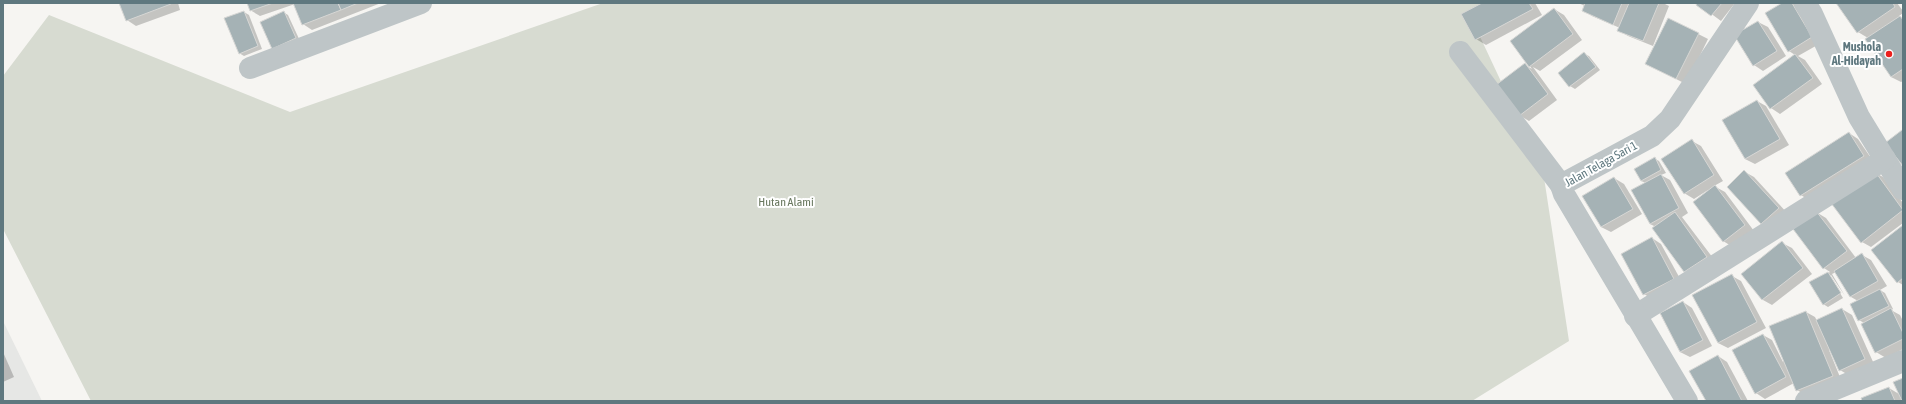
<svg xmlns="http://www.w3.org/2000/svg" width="1906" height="404" viewBox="0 0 1906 404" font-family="'Asap Condensed',sans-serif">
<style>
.built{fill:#e6e7e5}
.green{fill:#d7dbd1}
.shadow{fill:#0003}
.building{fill:#a5b2b5;stroke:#d7d7d5}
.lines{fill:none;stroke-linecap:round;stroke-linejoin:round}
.minor{stroke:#bec5c7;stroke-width:22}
.poi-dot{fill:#ec1f1c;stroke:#fff;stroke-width:1.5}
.labels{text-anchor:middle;stroke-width:4;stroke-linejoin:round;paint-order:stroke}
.poi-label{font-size:12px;font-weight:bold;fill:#5f787f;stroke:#fff;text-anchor:end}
.street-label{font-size:12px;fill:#5f787f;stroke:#fff}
.park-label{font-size:12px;fill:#68775e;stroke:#fff}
</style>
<rect width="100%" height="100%" fill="#f6f5f2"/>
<!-- built -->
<polygon class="built" points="3,321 42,401 3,401"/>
<!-- green -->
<polygon class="green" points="603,3 1481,3 1475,26 1543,171 1569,341 1472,401 91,401 3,229 3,76 49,15 290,112"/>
<!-- shadow -->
<g class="shadow">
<polygon points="120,3 178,3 180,10 136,26 127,20"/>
<polygon points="248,3 381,3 312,30 303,24 295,4 260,16 250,10"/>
<polygon points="1484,3 1535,3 1542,15 1486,45 1476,39"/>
<polygon points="1578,3 1663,3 1669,6 1653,46 1628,36 1619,30 1620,28 1592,16 1583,10 1585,6"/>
<polygon points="1699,3 1735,3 1721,21 1698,4"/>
<polygon points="1784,3 1795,3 1821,43 1798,56 1805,60 1822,84 1780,114 1771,108 1795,55 1789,51"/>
<polygon points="1838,3 1897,3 1903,11 1903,13 1899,16 1903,19 1903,81 1901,82 1891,77 1868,38 1858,32"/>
<polygon points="1554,9 1564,15 1582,40 1540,71 1533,67 1557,100 1529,121 1519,115 1525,65 1532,69 1511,41"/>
<polygon points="244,12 249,15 262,49 244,56 239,53"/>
<polygon points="283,12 288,15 300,41 272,48"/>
<polygon points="1669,19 1708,39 1686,84 1656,69"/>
<polygon points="1758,22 1768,27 1786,56 1763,71 1754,65"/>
<polygon points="1584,54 1589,56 1600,70 1575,89 1570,86 1560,73"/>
<polygon points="1757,101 1766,106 1789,145 1755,164 1745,159"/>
<polygon points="1849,133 1858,139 1873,161 1810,201 1801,195"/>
<polygon points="1692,141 1701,146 1723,181 1714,186 1725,192 1754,231 1733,247 1723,241 1708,190 1694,199 1684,193"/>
<polygon points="1655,159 1659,161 1666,173 1661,175 1670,180 1688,213 1682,217 1716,262 1694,277 1685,271 1656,227 1650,224 1646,183 1641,181"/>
<polygon points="1745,172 1754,177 1788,214 1771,229 1762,223"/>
<polygon points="1874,172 1883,177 1903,203 1903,223 1871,247 1862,242"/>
<polygon points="1614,178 1624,184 1642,214 1611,232 1601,227"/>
<polygon points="1816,212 1826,218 1856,258 1862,255 1871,260 1887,286 1880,290 1885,293 1893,309 1891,310 1900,315 1903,321 1903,349 1886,358 1876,352 1862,324 1864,323 1859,320 1858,301 1851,297 1836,272 1832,274 1845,296 1831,275 1829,275 1843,298 1828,307 1823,304 1811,283 1830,272 1824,268"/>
<polygon points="1903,226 1903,285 1898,282 1873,251"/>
<polygon points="1652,238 1661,244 1683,284 1654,300 1644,294"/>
<polygon points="1782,243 1792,248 1812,274 1772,305 1763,300 1742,274"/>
<polygon points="1732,276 1741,281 1766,328 1728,348 1718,343"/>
<polygon points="1683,302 1692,308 1712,346 1690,357 1680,352"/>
<polygon points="1842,309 1852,315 1874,364 1850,376 1840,370 1830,349 1829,350 1842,382 1807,396 1797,390 1794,383 1765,399 1756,393 1763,335 1772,340 1783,362 1806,312 1815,317 1817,321"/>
<polygon points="3,352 14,377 3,382"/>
<polygon points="1718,356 1727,362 1748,401 1707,401"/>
<polygon points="1903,379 1903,401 1864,401 1889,388 1899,394"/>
</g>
<!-- building -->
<g class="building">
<polygon points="119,3 171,3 171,4 126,21"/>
<polygon points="247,3 273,3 250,11"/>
<polygon points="293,3 338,3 341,10 302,25"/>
<polygon points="338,3 358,3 341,10"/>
<polygon points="1482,3 1529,3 1533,9 1475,40 1461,14"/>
<polygon points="1585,3 1622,3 1613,25 1582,11"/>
<polygon points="1629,3 1659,3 1643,41 1617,31"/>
<polygon points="1697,3 1722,3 1711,16 1696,5"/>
<polygon points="1782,3 1792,3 1812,37 1788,52 1765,13"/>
<polygon points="1836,3 1893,3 1895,7 1857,33"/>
<polygon points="1554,8 1573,34 1529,67 1510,41"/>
<polygon points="244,11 258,46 239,54 224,18"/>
<polygon points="284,11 296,38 272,49 260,22"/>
<polygon points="1900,16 1903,20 1903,69 1891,77 1865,39"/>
<polygon points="1668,18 1699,33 1676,79 1645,64"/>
<polygon points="1758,21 1777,51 1753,66 1734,35"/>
<polygon points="1584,52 1596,67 1569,87 1558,73"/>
<polygon points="1795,54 1813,78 1770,109 1753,85"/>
<polygon points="1525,63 1548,94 1519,116 1496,85"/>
<polygon points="1757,100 1780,139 1745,159 1722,120"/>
<polygon points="1902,130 1903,131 1903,166 1885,143"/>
<polygon points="1849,132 1864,156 1800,196 1785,173"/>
<polygon points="1692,139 1714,175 1684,194 1661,159"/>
<polygon points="1655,157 1661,170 1641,181 1634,169"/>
<polygon points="1744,170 1779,208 1761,224 1727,187"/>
<polygon points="1874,170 1903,210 1861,243 1831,203"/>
<polygon points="1661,174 1679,208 1650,224 1631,190"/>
<polygon points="1614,177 1633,209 1601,227 1582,196"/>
<polygon points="1715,185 1745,225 1723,242 1693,202"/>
<polygon points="1816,211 1847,251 1823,269 1793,229"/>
<polygon points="1675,212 1707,257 1684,272 1652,228"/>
<polygon points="1903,225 1903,278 1897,283 1871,250"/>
<polygon points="1652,237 1674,279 1643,295 1621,254"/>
<polygon points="1782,241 1803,268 1762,300 1741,274"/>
<polygon points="1862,253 1878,281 1850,297 1834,271"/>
<polygon points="1828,272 1841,293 1823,305 1809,282"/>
<polygon points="1732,274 1757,322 1718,343 1692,295"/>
<polygon points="1880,289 1889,306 1858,321 1850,304"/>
<polygon points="1683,301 1703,340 1680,352 1660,313"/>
<polygon points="1842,308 1865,359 1839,371 1816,320"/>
<polygon points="1891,308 1903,333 1903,339 1875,353 1861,324"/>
<polygon points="1806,311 1833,376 1796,391 1769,326"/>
<polygon points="1763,334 1786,377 1755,394 1732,350"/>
<polygon points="1718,355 1742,401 1706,401 1689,371"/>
<polygon points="1903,378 1903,401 1902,401 1893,382"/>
<polygon points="1889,387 1895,401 1862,401 1861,398"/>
</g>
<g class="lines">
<!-- minor -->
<g class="minor">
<polyline points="1805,3 1812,14 1859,117 1903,189"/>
<polyline points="1460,52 1561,185"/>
<polyline points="250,68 421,3"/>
<polyline points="1635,316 1885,159"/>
<polyline points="1687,401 1564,194 1561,185 1652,136 1670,119 1748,3"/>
<polyline points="1806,401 1903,361"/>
</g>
</g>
<!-- markers -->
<circle class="poi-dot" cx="1889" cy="54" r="4"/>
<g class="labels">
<!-- poi labels -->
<g class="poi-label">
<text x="1881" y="51">Mushola<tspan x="1881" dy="14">Al-Hidayah</tspan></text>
</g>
<!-- street labels -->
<g class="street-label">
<text transform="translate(1601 164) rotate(-29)" y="4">Jalan Telaga Sari 1</text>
</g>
<!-- park labels -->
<g class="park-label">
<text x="786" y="206">Hutan Alami</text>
</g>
</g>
<!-- border -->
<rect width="1906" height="404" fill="none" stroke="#5f787f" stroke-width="8"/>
</svg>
